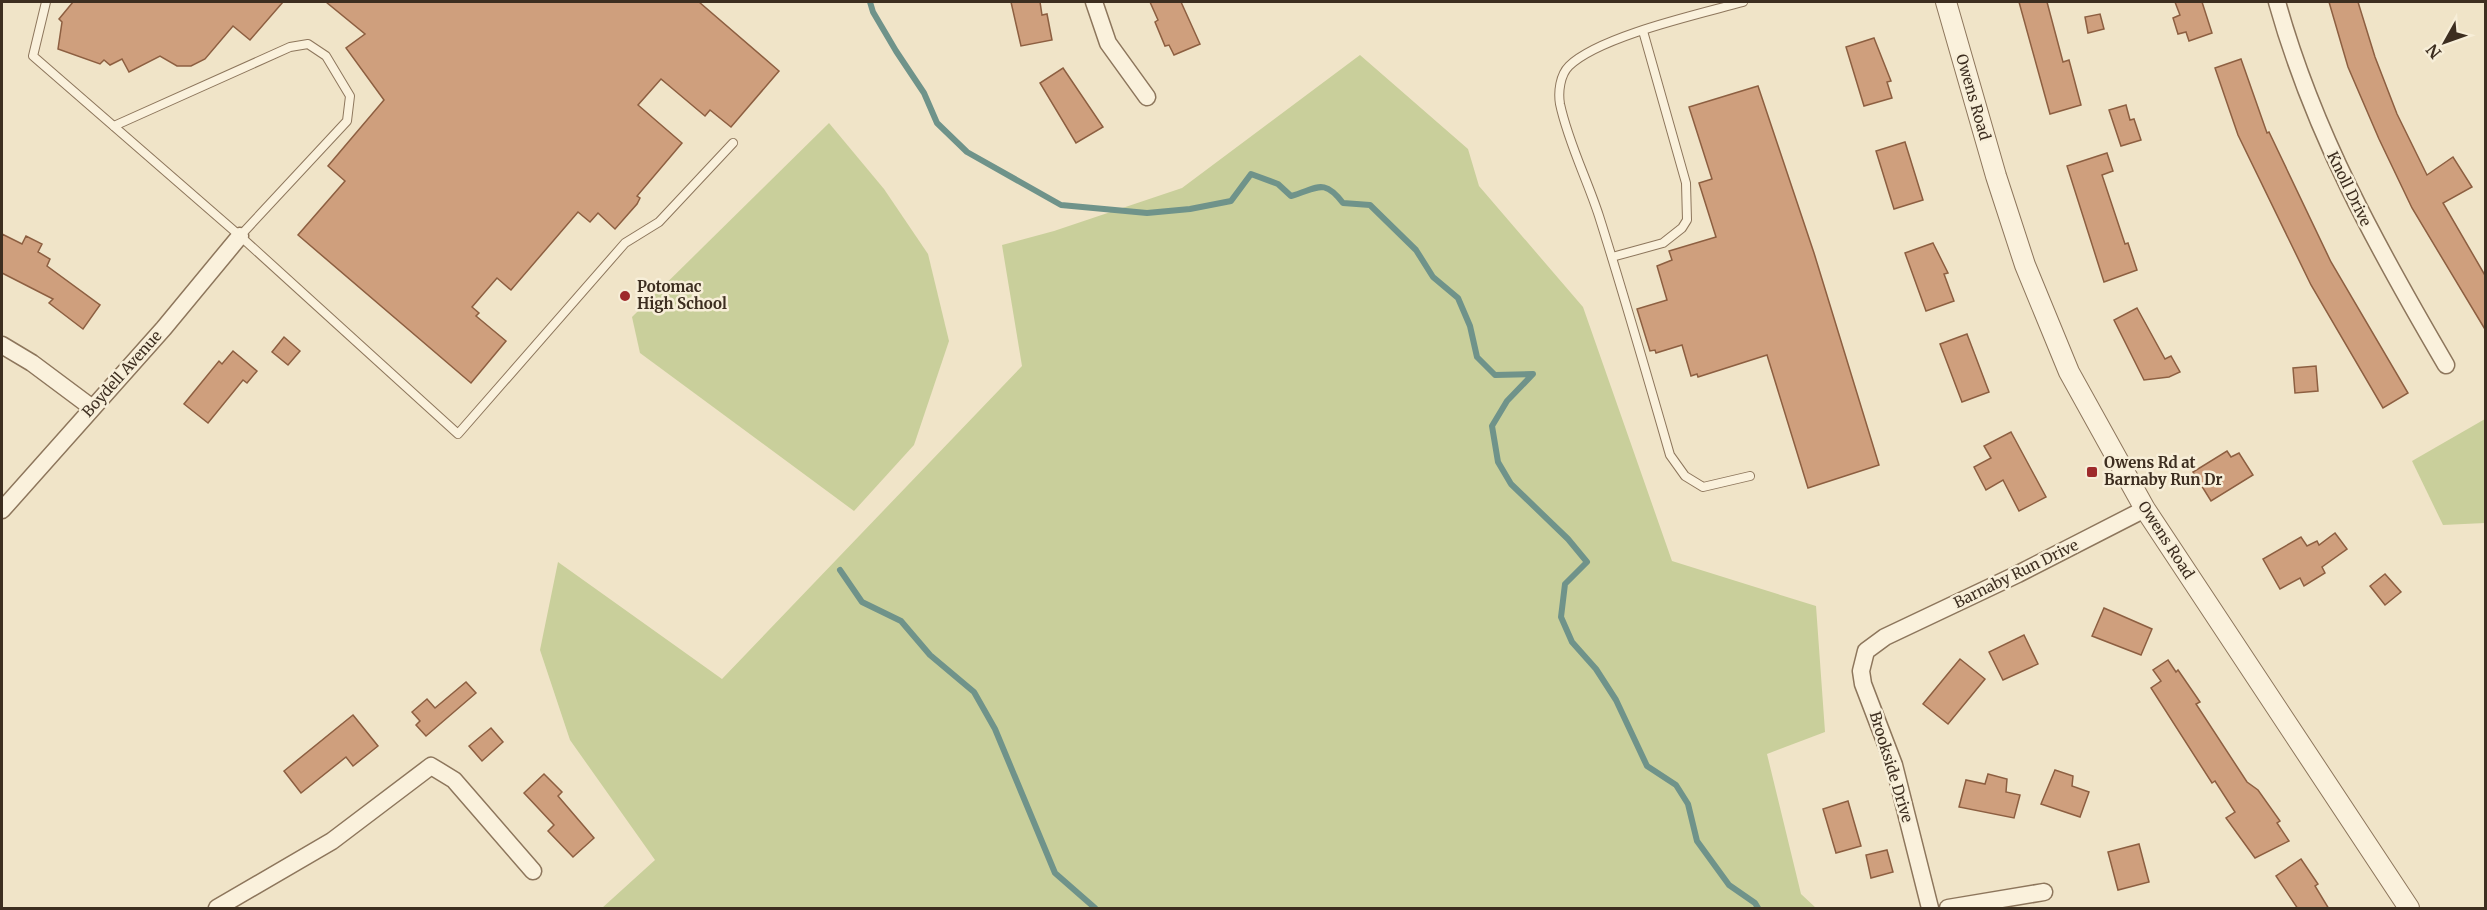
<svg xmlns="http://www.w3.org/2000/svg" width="2487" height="910" viewBox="0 0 2487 910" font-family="Merriweather,serif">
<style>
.green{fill:#c9cf9b}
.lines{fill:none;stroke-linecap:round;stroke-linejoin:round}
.stream{stroke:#6f938a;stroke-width:6}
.building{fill:#cf9f7d;stroke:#8d5f41;stroke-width:1.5}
.service-casing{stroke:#8d765c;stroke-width:10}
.minor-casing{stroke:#8d765c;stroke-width:19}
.tertiary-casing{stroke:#8d765c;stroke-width:22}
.service{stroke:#faf1dc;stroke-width:8}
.minor{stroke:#faf1dc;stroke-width:16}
.tertiary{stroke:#faf1dc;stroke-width:20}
.poi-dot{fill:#9e2a2b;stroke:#f7eed8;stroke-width:2}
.labels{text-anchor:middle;stroke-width:5;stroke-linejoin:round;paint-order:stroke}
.street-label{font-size:15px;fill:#3d2e20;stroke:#f7eed8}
.poi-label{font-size:15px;font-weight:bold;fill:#3d2e20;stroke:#f7eed8;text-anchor:start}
</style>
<rect width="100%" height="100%" fill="#f0e4c8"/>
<!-- green -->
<g class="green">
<polygon points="1360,55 1468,149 1479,186 1583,307 1672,561 1816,606 1825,732 1767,754 1801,894 1816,908 602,908 655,860 570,740 540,650 558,562 722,679 1022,366 1002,245 1054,231 1182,188"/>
<polygon points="829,123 884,189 928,254 949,341 914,445 854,511 640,353 632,317"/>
<polygon points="2485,419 2485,523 2443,525 2412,461"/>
</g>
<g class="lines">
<!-- stream -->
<g class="stream">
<path d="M870,2L873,12L896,51L924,93L937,123L967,152L1061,205L1147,213L1190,209L1231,201L1251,174L1278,184L1291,196C1317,189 1323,177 1343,203L1370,205L1416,250L1433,277L1458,298L1470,326L1477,357L1495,375L1533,374L1507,401L1492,426L1498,462L1511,484L1568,539L1587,562L1565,584L1561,617L1572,642L1596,669L1616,700L1647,766L1676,785L1688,804L1697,841L1729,885L1755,903L1758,908"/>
<polyline points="840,570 862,602 901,621 930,655 974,692 995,729 1055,873 1095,908"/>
</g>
</g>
<!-- building -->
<g class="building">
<polygon points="73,2 283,2 250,40 233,26 205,59 191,66 177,66 160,56 129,72 122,59 110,65 104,60 100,64 58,49 62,22 59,19"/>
<polygon points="326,2 699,2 779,71 731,127 710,110 705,116 661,79 638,105 682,143 637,196 640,198 637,204 615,229 598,213 590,222 578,212 511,290 497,278 472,307 479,313 476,316 506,341 471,383 298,235 345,181 328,166 384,100 346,48 365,34"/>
<polygon points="1011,2 1040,2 1042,15 1047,14 1052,40 1021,46"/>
<polygon points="1150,2 1181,2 1200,44 1174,55 1169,45 1165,46 1155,22 1158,20"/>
<polygon points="2019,2 2047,2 2063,62 2069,60 2081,105 2050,114"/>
<polygon points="2175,2 2202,2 2212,33 2189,41 2186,32 2178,34 2173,18 2180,15"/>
<polygon points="2329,2 2358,2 2375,57 2397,114 2427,175 2453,157 2472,187 2443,203 2486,277 2486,331 2412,208 2379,139 2348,67"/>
<polygon points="2100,14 2104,29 2088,33 2085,17"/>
<polygon points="1874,38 1891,81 1887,82 1892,98 1864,106 1846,47"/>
<polygon points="2241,59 2267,133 2269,132 2331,262 2408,393 2383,408 2311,285 2238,135 2215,68"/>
<polygon points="1063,68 1103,127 1076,143 1040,83"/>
<polygon points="1758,86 1814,253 1879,465 1808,488 1767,355 1698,377 1697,374 1691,376 1682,345 1656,353 1655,350 1650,351 1637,309 1667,300 1657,266 1672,260 1669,251 1716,237 1699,183 1712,179 1689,107"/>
<polygon points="2126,105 2130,120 2134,119 2141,140 2121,146 2109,110"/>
<polygon points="1905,142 1923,200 1894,209 1876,151"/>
<polygon points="2107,153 2113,171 2102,175 2125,244 2128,243 2137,270 2104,282 2067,166"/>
<polygon points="2,234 22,244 26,236 42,244 38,252 50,259 47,266 100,305 83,329 49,303 53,299 2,273"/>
<polygon points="1933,243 1948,273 1944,274 1954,301 1926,311 1905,253"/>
<polygon points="2137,308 2165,359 2171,356 2180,372 2169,377 2144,380 2114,320"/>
<polygon points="1967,334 1989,392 1962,402 1940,344"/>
<polygon points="284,337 300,351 288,365 272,352"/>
<polygon points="233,351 257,371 247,383 243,380 208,423 184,404 219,361 222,364"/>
<polygon points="2316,366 2318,391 2295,393 2293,368"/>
<polygon points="2011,432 2046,497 2019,511 2003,480 1986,490 1974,467 1991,458 1984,446"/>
<polygon points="2227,451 2231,457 2239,453 2253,475 2211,501 2193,472"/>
<polygon points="2335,533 2347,549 2322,567 2325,573 2304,586 2300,578 2280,589 2263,559 2301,537 2307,546 2317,541 2319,545"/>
<polygon points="2385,574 2401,592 2385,605 2370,586"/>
<polygon points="2104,608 2152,629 2141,655 2092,636"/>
<polygon points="2024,635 2038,664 2003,680 1989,652"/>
<polygon points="1960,659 1985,679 1948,724 1923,704"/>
<polygon points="2168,660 2176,672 2178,670 2200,702 2196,704 2247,782 2258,790 2280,821 2277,823 2289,841 2255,858 2226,818 2235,812 2215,781 2212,783 2151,688 2161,681 2153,670"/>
<polygon points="466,682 476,693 426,736 416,725 420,721 412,712 427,699 435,708"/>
<polygon points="353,715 378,746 353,766 346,757 301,793 284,771"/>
<polygon points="491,728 503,742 482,761 469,746"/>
<polygon points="2055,770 2073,776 2072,786 2089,792 2080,817 2041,804"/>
<polygon points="544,774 562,792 558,796 594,838 573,857 548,831 554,825 524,793"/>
<polygon points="1988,774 2007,779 2006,792 2020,795 2014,818 1959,807 1966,780 1985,784"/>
<polygon points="1848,801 1861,846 1836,853 1823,809"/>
<polygon points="2139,844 2149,882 2118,890 2108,852"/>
<polygon points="1887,850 1893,872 1871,878 1866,855"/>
<polygon points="2301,859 2318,884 2315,886 2329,909 2298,909 2276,876"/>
</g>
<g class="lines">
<defs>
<g id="service">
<polyline points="46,2 33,56 240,236 458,434 625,243 659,222 733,143"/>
<path d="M1743,2C1700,14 1600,36 1569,66C1560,75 1558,92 1560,104C1568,142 1587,179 1599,216C1624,295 1647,375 1670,455L1685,476L1703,487L1750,476"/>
<polyline points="114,126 290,47 308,44 326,56 350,96 347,121 240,236"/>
<polyline points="1612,257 1663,243 1682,228 1687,220 1686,183 1643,31"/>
</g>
<g id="minor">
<polyline points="1094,2 1108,43 1147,97"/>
<path d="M2277,2C2314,134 2377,247 2446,365"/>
<polyline points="2,345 32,363 91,407"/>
<polyline points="2,510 164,328 240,236"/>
<polyline points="217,908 332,841 431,766 454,780 533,871"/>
<polyline points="1930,908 1894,765 1863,684 1861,671 1866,651 1885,637 2018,574 2145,509"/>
<polyline points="1948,908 2044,892"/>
</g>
<polyline id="tertiary" points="1946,2 1996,176 2025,265 2069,372 2145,509 2409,908"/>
</defs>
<!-- service casing -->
<use href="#service" class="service-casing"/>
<!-- minor casing -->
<use href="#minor" class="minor-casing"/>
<!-- tertiary casing -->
<use href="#tertiary" class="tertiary-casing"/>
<!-- service -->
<use href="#service" class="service"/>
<!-- minor -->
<use href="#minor" class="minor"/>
<!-- tertiary -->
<use href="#tertiary" class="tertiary"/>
</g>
<!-- markers -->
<g class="poi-dot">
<circle cx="625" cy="296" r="6"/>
<rect x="2086" y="466" width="12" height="12" rx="3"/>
</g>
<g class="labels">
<!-- street labels -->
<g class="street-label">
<text transform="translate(1973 97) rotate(74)" y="5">Owens Road</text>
<text transform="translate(2349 189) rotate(64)" y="5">Knoll Drive</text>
<text transform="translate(122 374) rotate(-48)" y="5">Boydell Avenue</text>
<text transform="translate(2166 540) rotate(57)" y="5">Owens Road</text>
<text transform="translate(2016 574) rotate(-26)" y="5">Barnaby Run Drive</text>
<text transform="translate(1891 767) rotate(73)" y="5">Brookside Drive</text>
</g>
<!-- poi labels -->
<g class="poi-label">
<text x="637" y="292">Potomac<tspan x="637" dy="17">High School</tspan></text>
<text x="2104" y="468">Owens Rd at<tspan x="2104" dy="17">Barnaby Run Dr</tspan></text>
</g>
</g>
<!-- border -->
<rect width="2487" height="910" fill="none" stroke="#3d2e20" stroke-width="6"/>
<!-- north arrow -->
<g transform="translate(2445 42) rotate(230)" stroke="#f7eed8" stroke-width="4.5" paint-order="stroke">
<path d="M0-4.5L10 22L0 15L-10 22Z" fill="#3d2e20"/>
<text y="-9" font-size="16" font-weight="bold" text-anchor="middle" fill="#3d2e20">N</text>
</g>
</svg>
